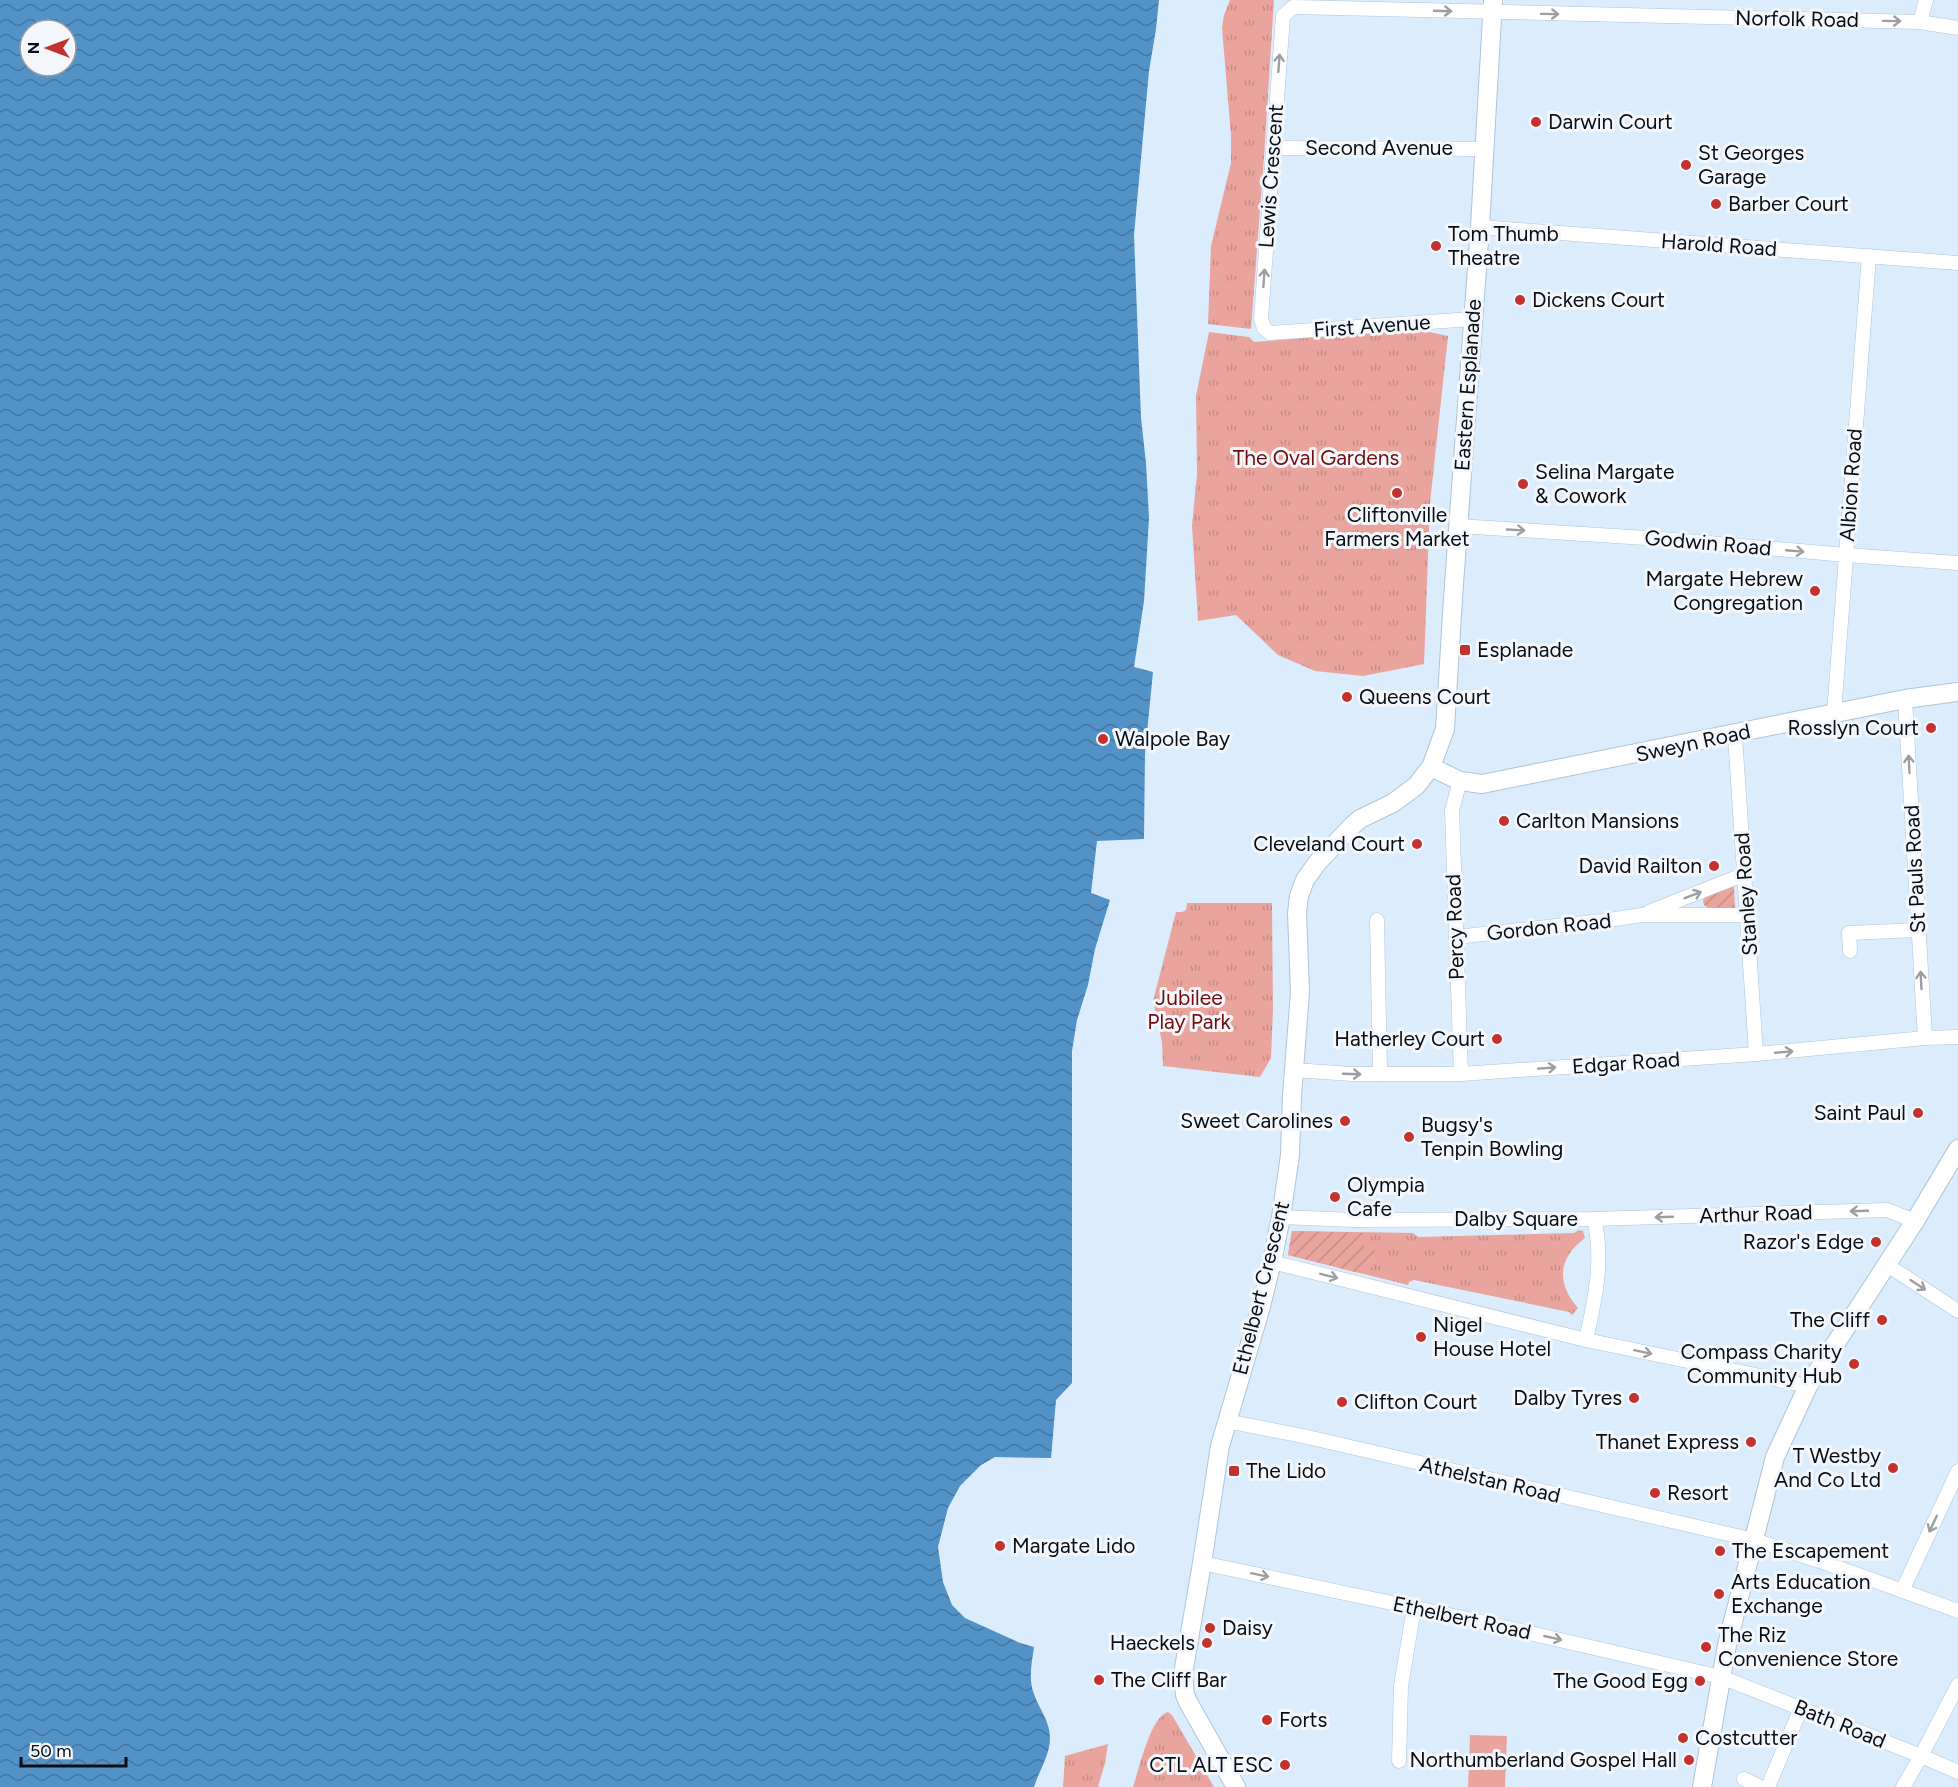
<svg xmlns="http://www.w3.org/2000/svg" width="1958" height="1787" viewBox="0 0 1958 1787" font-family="Figtree,sans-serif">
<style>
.grass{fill:url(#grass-tufts)}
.garden{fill:url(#garden-furrows)}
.pitch{fill:#e9a59d}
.water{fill:url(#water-waves);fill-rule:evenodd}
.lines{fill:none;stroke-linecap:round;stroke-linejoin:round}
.street-casing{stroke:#b0c5d8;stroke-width:15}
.secondary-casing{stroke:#b0c5d8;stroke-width:20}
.street{stroke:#fff;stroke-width:14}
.secondary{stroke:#fff;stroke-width:18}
.oneway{stroke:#9c9fa1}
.poi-dot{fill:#c2332f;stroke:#f3f7fb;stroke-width:2}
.labels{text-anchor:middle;stroke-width:6;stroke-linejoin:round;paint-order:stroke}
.street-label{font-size:21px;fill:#070e15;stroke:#f3f7fb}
.poi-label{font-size:21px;fill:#070e15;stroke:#f3f7fb;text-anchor:start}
.park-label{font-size:21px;fill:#710d0f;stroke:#f3f7fb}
</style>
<defs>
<pattern id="grass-tufts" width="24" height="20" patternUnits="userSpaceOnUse" patternTransform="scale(1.5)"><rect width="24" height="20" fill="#e9a59d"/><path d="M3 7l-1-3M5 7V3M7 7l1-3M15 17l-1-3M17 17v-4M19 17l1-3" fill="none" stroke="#c68d86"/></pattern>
<pattern id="garden-furrows" width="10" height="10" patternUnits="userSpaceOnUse" patternTransform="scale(1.5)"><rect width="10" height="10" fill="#e9a59d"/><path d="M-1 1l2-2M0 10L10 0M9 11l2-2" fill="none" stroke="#c68d86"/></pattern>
<pattern id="water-waves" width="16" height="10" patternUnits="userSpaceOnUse" patternTransform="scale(1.5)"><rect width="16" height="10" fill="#5392c7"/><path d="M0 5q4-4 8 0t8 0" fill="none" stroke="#4376a0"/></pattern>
</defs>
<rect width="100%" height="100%" fill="#dbecfc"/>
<!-- grass -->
<g class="grass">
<polygon points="1230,0 1274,0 1264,157 1251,329 1208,324 1211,246 1231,163 1231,136 1222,28 1224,15"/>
<polygon points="1415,329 1448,336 1430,503 1424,664 1363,676 1315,671 1278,655 1236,615 1198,621 1192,526 1197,474 1196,396 1209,332 1249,337 1254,342"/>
<polygon points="1187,903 1272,903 1273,1009 1271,1058 1260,1077 1163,1066 1162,1042 1153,1001 1176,912 1182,912 1186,910"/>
<path d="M1579,1230L1583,1231L1585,1238C1558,1258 1556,1283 1578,1308L1572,1315L1569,1312L1414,1280L1409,1282L1408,1285L1288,1255L1292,1231L1413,1233L1418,1237L1574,1233Z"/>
<path d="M1168,1712L1172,1715L1214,1787H1133C1139,1770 1150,1717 1168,1712Z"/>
<polygon points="1108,1744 1105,1763 1098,1787 1063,1787 1065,1756"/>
</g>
<!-- garden -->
<g class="garden">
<polygon points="1734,886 1735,909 1708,908 1704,905 1703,900 1707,896"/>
<polygon points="1292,1231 1363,1233 1364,1246 1375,1247 1372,1268 1361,1266 1359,1273 1288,1255"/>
</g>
<!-- pitch -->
<polygon class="pitch" points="1470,1735 1507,1736 1505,1787 1468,1787"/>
<!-- water -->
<path class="water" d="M0,0H1159L1156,29L1149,71L1134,235L1141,418L1146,463L1149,518L1144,601L1134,667L1153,672L1145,753L1144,839L1097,841L1091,893L1110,900L1095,949L1088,985L1077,1020L1072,1051V1383L1056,1400L1051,1458L995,1457L981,1465L960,1486L948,1508L938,1547L943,1582L952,1605L965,1618L1020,1643L1034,1647C1032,1662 1028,1679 1034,1694C1039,1709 1050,1721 1050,1738C1050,1755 1039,1771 1034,1787H0ZM30,30H66V66H30Z"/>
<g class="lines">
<defs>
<g id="street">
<polyline points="1920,22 1926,0"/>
<polyline points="1273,148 1484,149"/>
<polyline points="1480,227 1958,263"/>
<polyline points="1473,319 1270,333 1264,328 1261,319 1283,16 1293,7 1920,22 1958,28"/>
<polyline points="1458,526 1662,539 1846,555 1958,563"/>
<polyline points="1905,699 1925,1038"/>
<polyline points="1834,713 1869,256"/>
<polyline points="1735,735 1756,1054"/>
<polyline points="1460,781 1452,810 1461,1074"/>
<polyline points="1649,912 1745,874"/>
<polyline points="1377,920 1380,1074"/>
<polyline points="1456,937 1602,921 1642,915 1748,915"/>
<polyline points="1850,951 1849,933 1918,930"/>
<polyline points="1294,1070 1352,1074 1461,1074 1756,1054 1925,1038 1958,1037"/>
<polyline points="1281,1217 1355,1220 1594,1219 1887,1210 1915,1221"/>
<polyline points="1272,1262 1586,1340 1808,1386"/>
<polyline points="1887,1265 1958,1311"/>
<path d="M1586,1340C1595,1300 1604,1259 1594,1219"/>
<polyline points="1226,1421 1303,1436 1754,1540 1820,1561 1958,1611"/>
<polyline points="1202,1563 1473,1620 1721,1677 1921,1756 1958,1772"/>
<polyline points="1902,1591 1958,1471"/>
<polyline points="1399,1761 1401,1686 1414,1608"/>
<polyline points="1744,1779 1760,1787"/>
<polyline points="1768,1787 1801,1708"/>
<polyline points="1903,1787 1921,1756 1958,1685"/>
</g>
<g id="secondary">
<polyline points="1431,767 1460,781 1482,784 1905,699 1958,692"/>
<polyline points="1236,1787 1188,1702 1185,1695 1183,1674 1202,1563 1220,1446 1260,1310 1272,1262 1281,1217 1290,1155 1292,1096 1300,992 1297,913 1299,896 1305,880 1317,863 1352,826 1360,819 1393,803 1416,786 1431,767 1445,729 1453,598 1480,227 1493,0"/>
<polyline points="1702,1787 1727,1645 1775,1457 1808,1386 1915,1221 1958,1149"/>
</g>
</defs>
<!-- street casing -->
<use href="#street" class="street-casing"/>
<!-- secondary casing -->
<use href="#secondary" class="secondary-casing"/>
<!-- street -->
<use href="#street" class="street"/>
<!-- secondary -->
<use href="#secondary" class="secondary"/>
</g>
<!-- one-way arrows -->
<defs><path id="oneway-shaft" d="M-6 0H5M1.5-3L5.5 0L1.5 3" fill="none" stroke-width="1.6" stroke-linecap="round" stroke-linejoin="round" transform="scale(1.5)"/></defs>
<g class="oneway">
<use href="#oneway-shaft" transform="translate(1443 11) rotate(2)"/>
<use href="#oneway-shaft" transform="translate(1550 14) rotate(1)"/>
<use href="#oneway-shaft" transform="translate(1892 21) rotate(1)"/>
<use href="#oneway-shaft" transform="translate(1279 63) rotate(-86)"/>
<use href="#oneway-shaft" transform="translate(1264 278) rotate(-86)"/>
<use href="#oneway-shaft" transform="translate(1516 530) rotate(3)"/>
<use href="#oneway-shaft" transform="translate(1795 551) rotate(5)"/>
<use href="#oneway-shaft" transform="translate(1909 764) rotate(-93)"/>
<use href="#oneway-shaft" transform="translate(1693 895) rotate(-21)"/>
<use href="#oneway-shaft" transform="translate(1921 980) rotate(-93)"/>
<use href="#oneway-shaft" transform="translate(1784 1052) rotate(-5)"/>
<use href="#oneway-shaft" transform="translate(1547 1068) rotate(-4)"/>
<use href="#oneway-shaft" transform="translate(1352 1074) rotate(2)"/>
<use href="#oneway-shaft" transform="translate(1859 1211) rotate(178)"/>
<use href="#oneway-shaft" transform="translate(1664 1217) rotate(178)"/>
<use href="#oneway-shaft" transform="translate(1329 1276) rotate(14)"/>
<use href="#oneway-shaft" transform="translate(1918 1285) rotate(33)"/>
<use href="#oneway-shaft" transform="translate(1643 1352) rotate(12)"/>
<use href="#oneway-shaft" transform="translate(1933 1524) rotate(115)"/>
<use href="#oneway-shaft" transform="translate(1260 1575) rotate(12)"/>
<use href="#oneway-shaft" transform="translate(1553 1638) rotate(13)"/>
</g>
<!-- markers -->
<g class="poi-dot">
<circle cx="1536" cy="122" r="6"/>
<circle cx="1686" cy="165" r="6"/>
<circle cx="1716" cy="204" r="6"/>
<circle cx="1436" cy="246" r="6"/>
<circle cx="1520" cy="300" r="6"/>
<circle cx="1523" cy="484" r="6"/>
<circle cx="1397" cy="493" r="6"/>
<circle cx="1815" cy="591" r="6"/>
<rect x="1459" y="644" width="12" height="12" rx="3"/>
<circle cx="1347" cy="697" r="6"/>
<circle cx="1931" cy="728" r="6"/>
<circle cx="1103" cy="739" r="6"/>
<circle cx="1504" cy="821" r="6"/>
<circle cx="1417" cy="844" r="6"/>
<circle cx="1714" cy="866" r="6"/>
<circle cx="1497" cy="1039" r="6"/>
<circle cx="1918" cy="1113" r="6"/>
<circle cx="1345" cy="1121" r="6"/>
<circle cx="1409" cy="1137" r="6"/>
<circle cx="1335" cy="1197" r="6"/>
<circle cx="1876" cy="1242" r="6"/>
<circle cx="1882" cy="1320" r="6"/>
<circle cx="1421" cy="1337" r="6"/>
<circle cx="1854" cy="1364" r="6"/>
<circle cx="1634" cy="1398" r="6"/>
<circle cx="1342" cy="1402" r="6"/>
<circle cx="1751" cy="1442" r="6"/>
<circle cx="1893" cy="1468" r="6"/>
<rect x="1228" y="1465" width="12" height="12" rx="3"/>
<circle cx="1655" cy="1493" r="6"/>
<circle cx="1000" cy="1546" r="6"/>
<circle cx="1720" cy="1551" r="6"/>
<circle cx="1719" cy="1594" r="6"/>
<circle cx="1210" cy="1628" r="6"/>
<circle cx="1207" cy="1643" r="6"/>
<circle cx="1706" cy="1647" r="6"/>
<circle cx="1099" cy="1680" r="6"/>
<circle cx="1700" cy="1681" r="6"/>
<circle cx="1267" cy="1720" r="6"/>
<circle cx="1683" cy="1738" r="6"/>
<circle cx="1689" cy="1760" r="6"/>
<circle cx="1285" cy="1765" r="6"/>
</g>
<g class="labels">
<!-- street labels -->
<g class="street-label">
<text transform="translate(1797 19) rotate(1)" y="7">Norfolk Road</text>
<text x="1379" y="155">Second Avenue</text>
<text transform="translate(1271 176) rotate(-86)" y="7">Lewis Crescent</text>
<text transform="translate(1719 245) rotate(4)" y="7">Harold Road</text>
<text transform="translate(1372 326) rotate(-4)" y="7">First Avenue</text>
<text transform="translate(1468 385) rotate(-86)" y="7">Eastern Esplanade</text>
<text transform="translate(1851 485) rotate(-86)" y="7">Albion Road</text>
<text transform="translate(1708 543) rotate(5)" y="7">Godwin Road</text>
<text transform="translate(1693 743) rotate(-12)" y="7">Sweyn Road</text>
<text transform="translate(1915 869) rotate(-93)" y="7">St Pauls Road</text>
<text transform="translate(1746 894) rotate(-94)" y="7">Stanley Road</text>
<text transform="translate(1455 927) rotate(-92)" y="7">Percy Road</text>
<text transform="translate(1549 927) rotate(-6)" y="7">Gordon Road</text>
<text transform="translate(1626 1063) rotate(-4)" y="7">Edgar Road</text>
<text transform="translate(1756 1214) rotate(-2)" y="7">Arthur Road</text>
<text x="1516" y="1226">Dalby Square</text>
<text transform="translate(1261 1288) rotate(-76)" y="7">Ethelbert Crescent</text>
<text transform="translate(1490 1480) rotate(13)" y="7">Athelstan Road</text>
<text transform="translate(1462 1618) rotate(12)" y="7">Ethelbert Road</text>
<text transform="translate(1840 1724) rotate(22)" y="7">Bath Road</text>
</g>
<!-- poi labels -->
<g class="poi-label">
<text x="1548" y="129">Darwin Court</text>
<text x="1698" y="160">St Georges<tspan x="1698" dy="24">Garage</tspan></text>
<text x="1728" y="211">Barber Court</text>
<text x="1448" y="241">Tom Thumb<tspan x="1448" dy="24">Theatre</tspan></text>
<text x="1532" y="307">Dickens Court</text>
<text x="1535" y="479">Selina Margate<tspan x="1535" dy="24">&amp; Cowork</tspan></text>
<text x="1397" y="522" text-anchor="middle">Cliftonville<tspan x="1397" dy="24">Farmers Market</tspan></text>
<text x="1803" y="586" text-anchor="end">Margate Hebrew<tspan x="1803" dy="24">Congregation</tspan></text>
<text x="1477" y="657">Esplanade</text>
<text x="1359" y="704">Queens Court</text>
<text x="1919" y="735" text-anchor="end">Rosslyn Court</text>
<text x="1115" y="746">Walpole Bay</text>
<text x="1516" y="828">Carlton Mansions</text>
<text x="1405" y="851" text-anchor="end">Cleveland Court</text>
<text x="1702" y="873" text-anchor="end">David Railton</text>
<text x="1485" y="1046" text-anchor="end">Hatherley Court</text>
<text x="1906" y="1120" text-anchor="end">Saint Paul</text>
<text x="1333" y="1128" text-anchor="end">Sweet Carolines</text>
<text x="1421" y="1132">Bugsy's<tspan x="1421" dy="24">Tenpin Bowling</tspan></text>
<text x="1347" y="1192">Olympia<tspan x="1347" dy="24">Cafe</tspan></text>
<text x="1864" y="1249" text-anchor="end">Razor's Edge</text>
<text x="1870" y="1327" text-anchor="end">The Cliff</text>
<text x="1433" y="1332">Nigel<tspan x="1433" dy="24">House Hotel</tspan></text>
<text x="1842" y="1359" text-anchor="end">Compass Charity<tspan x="1842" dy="24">Community Hub</tspan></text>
<text x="1622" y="1405" text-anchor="end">Dalby Tyres</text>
<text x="1354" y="1409">Clifton Court</text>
<text x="1739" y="1449" text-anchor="end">Thanet Express</text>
<text x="1881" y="1463" text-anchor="end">T Westby<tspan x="1881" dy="24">And Co Ltd</tspan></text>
<text x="1246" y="1478">The Lido</text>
<text x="1667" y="1500">Resort</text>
<text x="1012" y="1553">Margate Lido</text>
<text x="1732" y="1558">The Escapement</text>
<text x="1731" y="1589">Arts Education<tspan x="1731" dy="24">Exchange</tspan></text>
<text x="1222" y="1635">Daisy</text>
<text x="1718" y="1642">The Riz<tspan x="1718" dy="24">Convenience Store</tspan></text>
<text x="1195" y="1650" text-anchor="end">Haeckels</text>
<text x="1111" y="1687">The Cliff Bar</text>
<text x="1688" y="1688" text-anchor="end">The Good Egg</text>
<text x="1279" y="1727">Forts</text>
<text x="1695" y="1745">Costcutter</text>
<text x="1677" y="1767" text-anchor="end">Northumberland Gospel Hall</text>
<text x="1273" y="1772" text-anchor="end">CTL ALT ESC</text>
</g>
<!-- park labels -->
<g class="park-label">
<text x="1316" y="465">The Oval Gardens</text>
<text x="1189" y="1005">Jubilee<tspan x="1189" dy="24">Play Park</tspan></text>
</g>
</g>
<!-- north arrow -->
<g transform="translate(48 48) rotate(270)"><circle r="28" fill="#f3f7fb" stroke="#959a9f" stroke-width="1.5"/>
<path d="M0-4.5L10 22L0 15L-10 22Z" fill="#c2332f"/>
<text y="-9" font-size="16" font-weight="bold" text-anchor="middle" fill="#070e15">N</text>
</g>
<!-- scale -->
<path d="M21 1757v9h105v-9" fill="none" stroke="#070e15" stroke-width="3"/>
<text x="30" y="1757" font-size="18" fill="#070e15" stroke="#f3f7fb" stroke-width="4.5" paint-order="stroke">50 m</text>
</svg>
